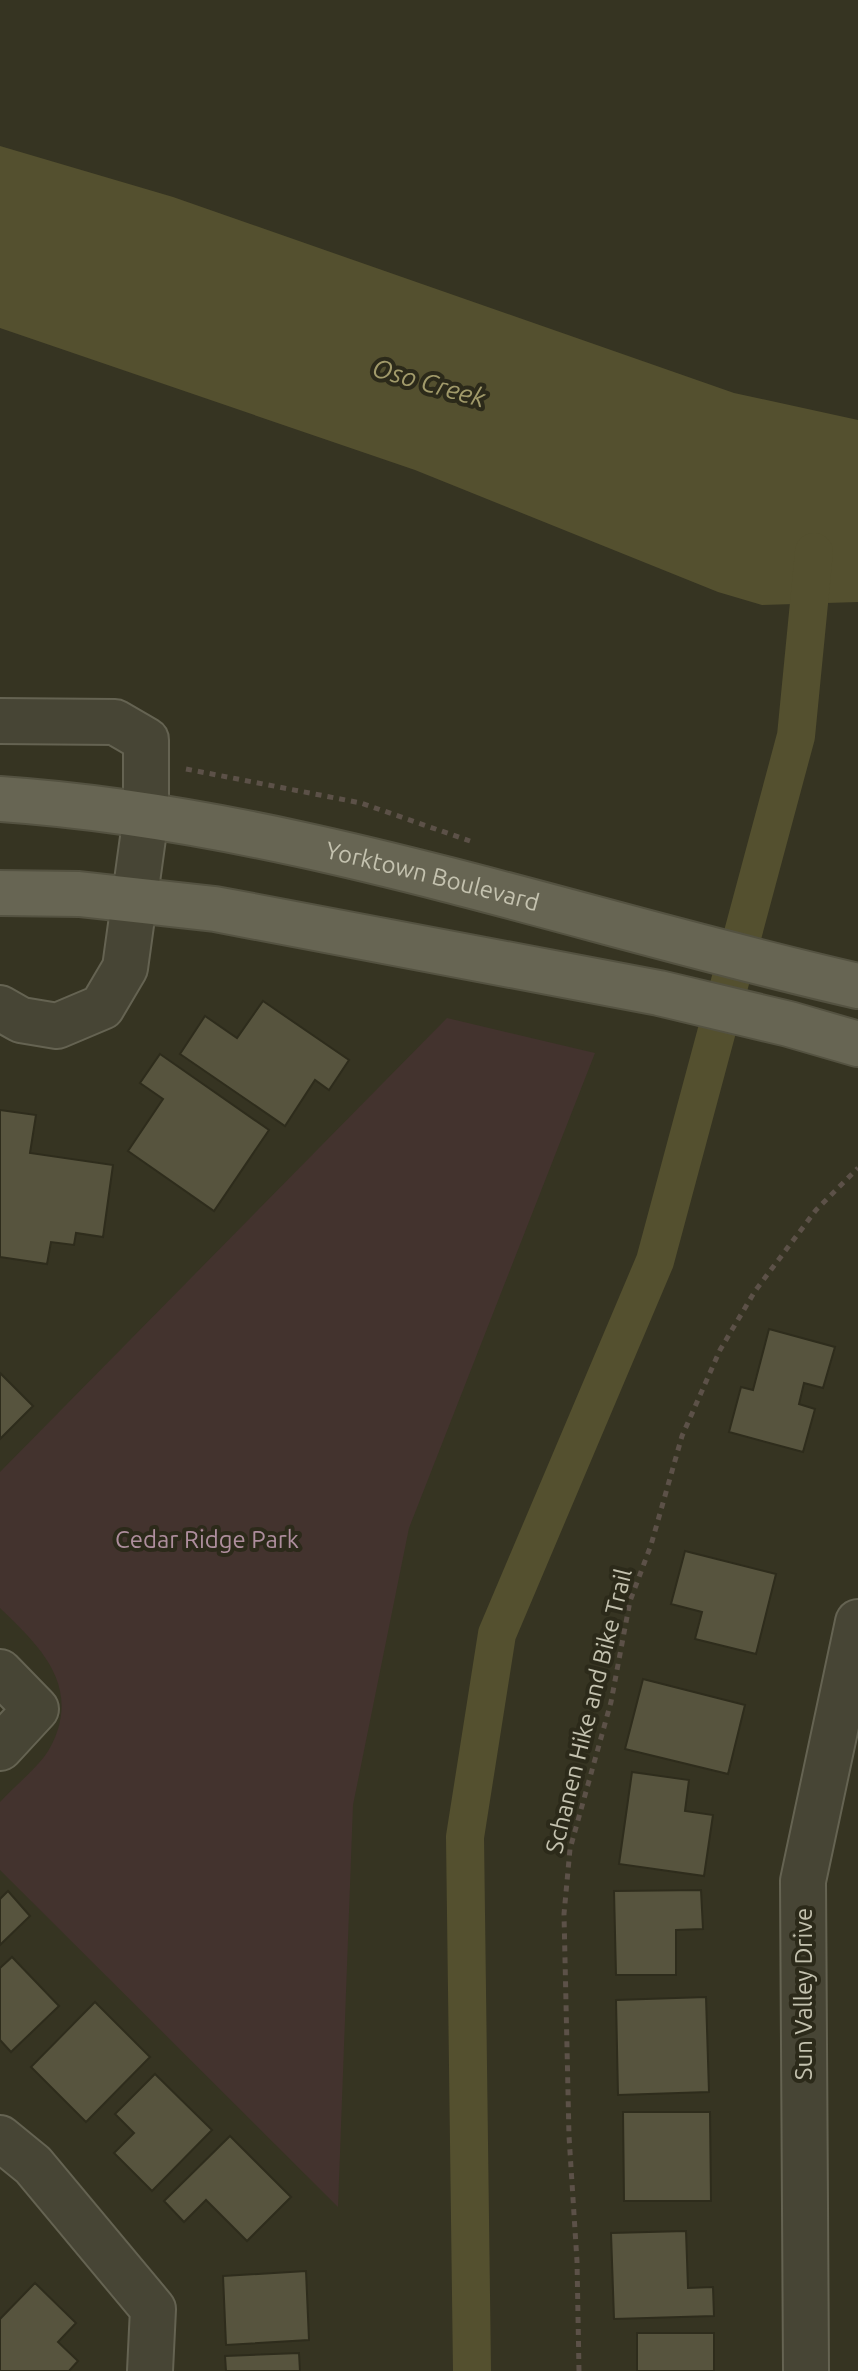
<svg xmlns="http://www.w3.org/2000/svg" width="858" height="2371" viewBox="0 0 858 2371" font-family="Ubuntu,sans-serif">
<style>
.green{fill:#43332e}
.water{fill:#54502f}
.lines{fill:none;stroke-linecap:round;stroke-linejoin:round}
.canal{stroke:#54502f;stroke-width:38}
.building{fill:#57543e;stroke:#2e2c1c;stroke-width:2}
.minor-casing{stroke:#656352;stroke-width:48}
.major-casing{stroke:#545241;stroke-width:48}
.path{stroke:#5c5148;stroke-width:5;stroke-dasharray:6 6;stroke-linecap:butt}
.minor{stroke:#474535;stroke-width:44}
.major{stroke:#676553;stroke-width:44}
.labels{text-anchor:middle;stroke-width:8;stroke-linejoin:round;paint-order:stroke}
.street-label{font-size:24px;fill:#c4c2af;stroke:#2c2a1a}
.park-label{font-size:24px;fill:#ae8e9d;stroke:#2c2a1a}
.water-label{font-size:26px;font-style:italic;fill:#a19a6a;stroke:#2c2a1a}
</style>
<rect width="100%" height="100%" fill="#363422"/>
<!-- green -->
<path class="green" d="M447,1018L595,1053L409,1528L353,1805L338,2207L0,1870V1802C14,1787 31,1773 44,1757C50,1749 55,1739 58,1729C74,1677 34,1641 0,1608V1472Z"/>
<!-- water -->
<polygon class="water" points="0,146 173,197 734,393 858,420 858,602 762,605 718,592 415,470 0,328"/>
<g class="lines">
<!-- canal -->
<polyline class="canal" points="472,2371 465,1837 497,1634 655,1261 796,736 814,552"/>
</g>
<!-- building -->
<g class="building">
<polygon points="263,1001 349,1060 329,1090 315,1080 285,1126 180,1054 205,1016 237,1038"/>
<polygon points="160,1054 269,1130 214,1211 128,1151 163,1099 140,1083"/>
<polygon points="0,1110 36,1115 30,1153 113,1165 103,1237 76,1233 74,1245 51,1242 47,1264 0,1257"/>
<polygon points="769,1329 835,1347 823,1388 804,1383 799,1404 815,1409 803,1452 729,1432 741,1387 753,1390"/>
<polygon points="0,1373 33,1406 0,1439"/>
<polygon points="685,1551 776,1574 756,1654 695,1639 702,1612 671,1604"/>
<polygon points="643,1679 745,1705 728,1774 625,1749"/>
<polygon points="632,1772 689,1780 685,1811 713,1815 704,1876 619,1864"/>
<polygon points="701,1890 703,1929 676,1930 676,1975 616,1975 614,1891"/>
<polygon points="8,1891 30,1916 0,1945 0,1899"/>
<polygon points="12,1957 59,2006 11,2052 0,2040 0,1968"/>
<polygon points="706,1997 709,2092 618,2095 616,2000"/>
<polygon points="95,2002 150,2057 86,2122 31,2067"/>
<polygon points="155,2074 212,2130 152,2191 114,2153 134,2133 115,2114"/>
<polygon points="623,2112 710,2112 711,2201 624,2201"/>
<polygon points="230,2136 291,2197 247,2241 206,2200 184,2222 164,2201"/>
<polygon points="686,2231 688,2288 713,2287 714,2316 614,2319 611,2233"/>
<polygon points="306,2271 309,2340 226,2345 223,2276"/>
<polygon points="35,2283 76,2323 58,2342 78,2361 69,2371 0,2371 0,2319"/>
<rect x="637" y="2333" width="77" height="38"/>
<polygon points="299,2353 300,2371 226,2371 225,2356"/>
</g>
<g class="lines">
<defs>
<g id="minor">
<polyline points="0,721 115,722 146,740 146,816 125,968 102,1007 57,1026 21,1020 0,1008"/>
<polyline points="0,1672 36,1709 0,1748"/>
<polyline points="0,2138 33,2165 153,2309 150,2371"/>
<polyline points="806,2371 803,1881 858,1622"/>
</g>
<g id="major">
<path id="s1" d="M0,799C293,819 573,921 858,986"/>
<polyline points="0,893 79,894 215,909 659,993 789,1024 858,1044"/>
</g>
</defs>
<!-- minor casing -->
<use href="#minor" class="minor-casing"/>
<!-- major casing -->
<use href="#major" class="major-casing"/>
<!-- path -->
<g class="path">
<polyline points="186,769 361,803 470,841"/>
<polyline points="579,2371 577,2261 569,2136 564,1914 570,1849 611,1702 630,1601 651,1545 682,1436 720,1350 755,1291 816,1210 858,1168"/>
</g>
<!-- minor -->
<use href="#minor" class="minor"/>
<!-- major -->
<use href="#major" class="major"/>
</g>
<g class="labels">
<!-- street labels -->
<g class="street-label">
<text dy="8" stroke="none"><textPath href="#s1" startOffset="440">Yorktown Boulevard</textPath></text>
<text transform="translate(589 1711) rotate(-76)" y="8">Schanen Hike and Bike Trail</text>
<text transform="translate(804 1994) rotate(-90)" y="8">Sun Valley Drive</text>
</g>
<!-- park labels -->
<g class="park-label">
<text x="207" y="1548">Cedar Ridge Park</text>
</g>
<!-- water labels -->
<g class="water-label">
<text transform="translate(429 383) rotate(16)" y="9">Oso Creek</text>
</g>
</g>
</svg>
